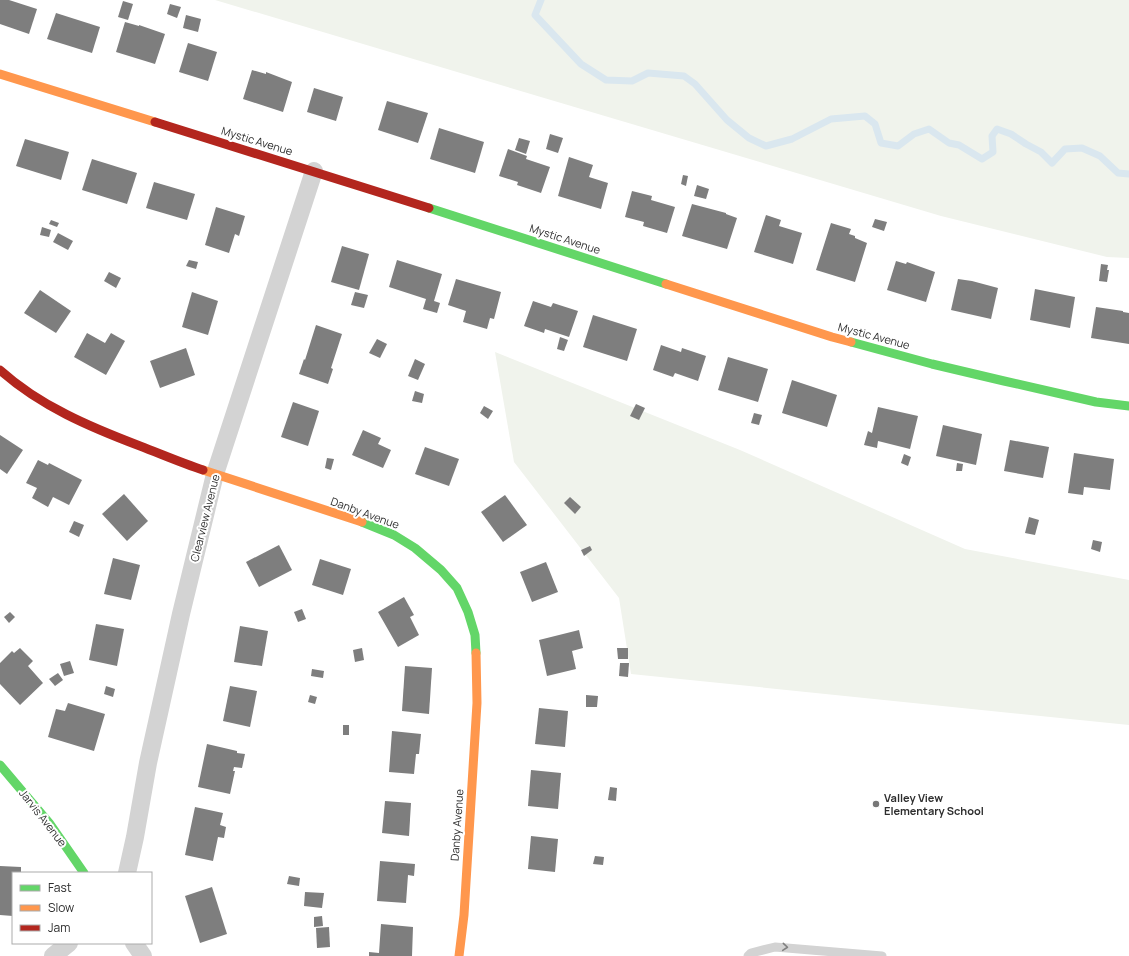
<svg xmlns="http://www.w3.org/2000/svg" width="1129" height="956" viewBox="0 0 1129 956" font-family="Manrope,sans-serif">
<style>
.green{fill:#f0f3ec}
.lines{fill:none;stroke-linecap:round;stroke-linejoin:round}
.stream{stroke:#dae7ef;stroke-width:7}
.building{fill:#7e7e7e}
.lane{stroke:#d3d3d3;stroke-width:9}
.street{stroke:#d3d3d3;stroke-width:18}
.fast{stroke:#63d668;stroke-width:9}
.slow{stroke:#ff974d;stroke-width:9}
.jam{stroke:#b3261e;stroke-width:9}
.oneway{stroke:#808080}
.poi-dot{fill:#777;stroke:#fff;stroke-width:1.5}
.labels{text-anchor:middle;stroke-width:4;stroke-linejoin:round;paint-order:stroke}
.street-label{font-size:11px;fill:#2e2e2e;stroke:#fff}
.poi-label{font-size:11px;font-weight:bold;fill:#2e2e2e;stroke:#fff;text-anchor:start}
</style>
<rect width="100%" height="100%" fill="#fff"/>
<!-- green -->
<g class="green">
<polygon points="215,0 1129,0 1129,258 1107,257 941,216"/>
<polygon points="495,352 740,450 965,549 1129,580 1129,725 631,674 619,598 514,462"/>
</g>
<g class="lines">
<!-- stream -->
<polyline class="stream" points="541,0 535,15 581,64 606,80 632,81 648,73 684,76 695,84 727,120 749,138 766,146 792,139 831,119 865,116 875,124 881,143 898,146 914,134 929,129 949,143 959,145 982,159 993,152 992,136 997,129 1011,134 1026,144 1041,152 1052,163 1065,149 1082,148 1100,156 1118,173 1129,174"/>
</g>
<!-- building -->
<g class="building">
<polygon points="0,0 9,0 37,9 29,34 0,24"/>
<polygon points="123,1 133,4 128,20 118,17"/>
<polygon points="170,4 181,7 177,18 167,14"/>
<polygon points="56,13 100,27 92,53 47,39"/>
<polygon points="186,15 201,19 198,32 183,28"/>
<polygon points="125,22 139,26 139,25 165,34 155,64 116,52"/>
<polygon points="188,43 217,52 208,81 179,72"/>
<polygon points="252,70 266,74 266,72 292,82 283,112 243,99"/>
<polygon points="314,88 343,97 336,121 307,112"/>
<polygon points="387,101 428,113 418,143 378,130"/>
<polygon points="439,128 484,142 475,173 430,159"/>
<polygon points="550,134 563,138 558,153 546,149"/>
<polygon points="519,138 530,141 526,154 515,150"/>
<polygon points="25,139 69,152 61,180 16,166"/>
<polygon points="508,149 527,156 526,159 550,167 541,193 517,185 518,182 499,176"/>
<polygon points="569,157 593,165 589,177 608,183 601,209 558,196"/>
<polygon points="92,159 137,173 127,204 82,190"/>
<polygon points="683,175 688,176 686,186 681,184"/>
<polygon points="154,182 195,194 187,220 146,208"/>
<polygon points="697,185 709,189 706,199 694,196"/>
<polygon points="632,191 652,196 651,200 675,207 667,233 643,226 644,222 625,217"/>
<polygon points="692,204 726,213 726,214 737,218 727,249 682,236"/>
<polygon points="216,207 245,216 239,236 235,234 229,253 205,245"/>
<polygon points="766,215 781,220 779,226 802,233 793,264 754,252"/>
<polygon points="875,219 887,222 884,231 872,227"/>
<polygon points="51,220 59,223 57,227 49,224"/>
<polygon points="831,223 851,229 849,234 855,236 855,238 867,243 855,282 816,270"/>
<polygon points="42,227 51,230 49,237 40,235"/>
<polygon points="58,233 73,241 68,250 53,242"/>
<polygon points="342,246 369,254 359,290 331,282"/>
<polygon points="189,260 198,262 196,269 186,266"/>
<polygon points="397,260 442,274 434,301 440,303 437,313 423,309 426,299 389,287"/>
<polygon points="896,261 906,264 907,262 935,272 926,302 887,290"/>
<polygon points="1101,264 1108,265 1107,270 1109,270 1107,282 1099,281"/>
<polygon points="109,272 121,278 116,288 104,281"/>
<polygon points="456,279 501,292 494,319 490,318 487,329 463,322 466,311 448,305"/>
<polygon points="958,279 972,281 998,288 991,319 951,310"/>
<polygon points="1035,289 1075,297 1070,328 1030,320"/>
<polygon points="40,290 71,311 56,333 24,313"/>
<polygon points="192,292 218,301 208,335 182,327"/>
<polygon points="355,292 368,295 364,308 351,305"/>
<polygon points="533,301 551,307 553,303 578,311 569,337 545,329 544,333 524,326"/>
<polygon points="1096,307 1123,311 1123,312 1129,313 1129,344 1091,338"/>
<polygon points="593,315 637,329 627,361 583,347"/>
<polygon points="316,325 342,334 331,368 333,369 328,384 299,374 304,359 305,360"/>
<polygon points="87,333 105,343 111,333 125,341 106,375 74,357"/>
<polygon points="560,337 568,340 564,351 557,349"/>
<polygon points="377,339 387,344 380,358 369,353"/>
<polygon points="661,345 681,352 682,348 706,356 698,381 675,373 673,377 653,370"/>
<polygon points="186,348 195,375 160,388 150,361"/>
<polygon points="728,357 768,369 758,402 718,390"/>
<polygon points="415,359 425,364 418,380 408,376"/>
<polygon points="792,380 837,395 827,427 782,413"/>
<polygon points="415,391 424,394 422,403 412,401"/>
<polygon points="293,402 319,411 308,446 281,437"/>
<polygon points="636,404 645,408 639,420 630,416"/>
<polygon points="484,406 493,411 488,419 480,413"/>
<polygon points="878,407 918,416 910,449 878,441 877,448 864,445 868,431 872,433"/>
<polygon points="754,413 762,415 759,425 751,423"/>
<polygon points="943,425 982,434 976,465 936,456"/>
<polygon points="363,430 381,438 378,444 391,450 383,468 352,455"/>
<polygon points="0,435 23,450 7,474 0,469"/>
<polygon points="1010,440 1049,447 1043,478 1004,471"/>
<polygon points="425,447 459,459 449,486 415,474"/>
<polygon points="1074,453 1114,459 1110,490 1084,487 1083,495 1068,493"/>
<polygon points="904,454 911,457 908,466 901,463"/>
<polygon points="327,458 334,459 331,470 325,468"/>
<polygon points="38,460 48,465 49,463 82,480 69,505 53,497 48,507 32,498 37,488 26,483"/>
<polygon points="957,463 963,464 962,471 956,471"/>
<polygon points="124,494 148,521 127,541 102,514"/>
<polygon points="505,495 527,525 503,542 481,512"/>
<polygon points="570,497 581,507 575,514 564,503"/>
<polygon points="1029,517 1039,520 1035,535 1025,533"/>
<polygon points="74,521 84,525 79,537 69,532"/>
<polygon points="1093,540 1102,542 1100,552 1091,549"/>
<polygon points="279,545 292,570 259,587 246,562"/>
<polygon points="590,546 592,550 584,556 581,550"/>
<polygon points="113,558 140,565 131,600 104,594"/>
<polygon points="320,559 351,569 343,595 312,585"/>
<polygon points="546,562 558,592 532,602 520,572"/>
<polygon points="404,597 414,615 410,617 419,635 398,647 378,612"/>
<polygon points="302,609 306,619 298,622 294,612"/>
<polygon points="10,612 15,617 9,623 4,617"/>
<polygon points="96,624 124,629 117,666 89,660"/>
<polygon points="240,626 268,631 262,666 234,662"/>
<polygon points="579,630 583,648 572,651 576,669 547,676 539,640"/>
<polygon points="20,648 33,661 28,666 43,683 20,705 0,684 0,663 12,651 14,653"/>
<polygon points="362,648 364,660 355,662 353,650"/>
<polygon points="617,648 628,648 628,659 618,659"/>
<polygon points="70,661 74,673 64,676 60,664"/>
<polygon points="620,663 629,663 628,677 619,676"/>
<polygon points="405,666 432,668 429,714 402,711"/>
<polygon points="312,669 324,671 323,678 311,676"/>
<polygon points="58,673 63,680 55,686 49,679"/>
<polygon points="106,686 115,689 113,697 104,694"/>
<polygon points="230,686 257,691 250,727 223,721"/>
<polygon points="310,695 317,697 315,704 308,702"/>
<polygon points="586,695 598,696 597,707 586,707"/>
<polygon points="68,703 105,714 94,751 48,737 56,709 65,711"/>
<polygon points="539,708 568,711 565,747 535,744"/>
<rect x="343" y="725" width="6" height="10"/>
<polygon points="392,731 421,734 419,754 416,754 414,774 389,772"/>
<polygon points="207,744 237,751 237,753 245,754 242,768 234,767 233,771 235,771 230,794 198,787"/>
<polygon points="531,770 561,773 558,809 528,806"/>
<polygon points="610,787 617,788 616,801 608,800"/>
<polygon points="385,801 411,803 409,836 382,833"/>
<polygon points="195,807 223,813 220,825 226,827 224,838 218,837 213,861 185,855"/>
<polygon points="531,836 558,839 555,872 528,869"/>
<polygon points="595,856 604,857 603,865 593,864"/>
<polygon points="380,861 415,864 414,876 408,875 406,903 377,901"/>
<polygon points="0,866 21,867 21,873 13,873 13,916 0,915"/>
<polygon points="289,876 300,878 299,886 287,884"/>
<polygon points="212,887 227,934 200,943 185,896"/>
<polygon points="305,892 324,893 322,908 304,906"/>
<polygon points="322,916 323,926 314,927 314,917"/>
<polygon points="381,924 413,927 412,956 369,956 369,952 379,953"/>
<polygon points="329,927 330,947 317,948 316,928"/>
</g>
<g class="lines">
<!-- lane -->
<polyline class="lane" points="748,956 751,953 775,947 882,956"/>
<!-- street -->
<g class="street">
<polyline points="127,873 135,837 148,763 181,614 215,474 314,171"/>
<polyline points="134,943 143,956"/>
<polyline points="53,956 69,943"/>
</g>
<!-- fast -->
<g class="fast">
<polyline points="429,208 666,284"/>
<polyline points="851,342 932,364 1004,381 1096,402 1129,406"/>
<polyline points="362,522 394,535 415,548 441,570 457,588 468,612 475,635 476,653"/>
<polyline points="0,765 50,824 84,873"/>
</g>
<!-- slow -->
<g class="slow">
<polyline points="0,74 155,122"/>
<polyline points="666,284 832,337 851,342"/>
<polyline points="203,470 362,522"/>
<polyline points="459,956 464,915 477,703 476,653"/>
</g>
<!-- jam -->
<g class="jam">
<polyline points="155,122 429,208"/>
<path d="M0,370C40,406 90,427 140,446C161,454 182,463 203,470"/>
</g>
</g>
<!-- one-way arrows -->
<defs><path id="oneway-chevron" d="M-2-3.5L2.5 0L-2 3.5" fill="none" stroke-width="1.6" stroke-linecap="round" stroke-linejoin="round"/></defs>
<use class="oneway" href="#oneway-chevron" transform="translate(785 947) rotate(5)"/>
<!-- markers -->
<circle class="poi-dot" cx="876" cy="804" r="4"/>
<g class="labels">
<!-- street labels -->
<g class="street-label">
<text transform="translate(257 141) rotate(17)" y="4">Mystic Avenue</text>
<text transform="translate(565 239) rotate(18)" y="4">Mystic Avenue</text>
<text transform="translate(874 336) rotate(15)" y="4">Mystic Avenue</text>
<text transform="translate(365 513) rotate(20)" y="4">Danby Avenue</text>
<text transform="translate(205 518) rotate(-76)" y="4">Clearview Avenue</text>
<text transform="translate(43 818) rotate(52)" y="4">Jarvis Avenue</text>
<text transform="translate(457 825) rotate(-86)" y="4">Danby Avenue</text>
</g>
<!-- poi labels -->
<g class="poi-label">
<text x="884" y="802">Valley View<tspan x="884" dy="13">Elementary School</tspan></text>
</g>
</g>
<!-- legend -->
<rect x="12" y="872" width="140" height="72" fill="#ffffff" stroke="#ababab"/>
<rect x="20" y="885" width="20" height="6" fill="#63d668" stroke="#ababab"/>
<text x="48" y="892" font-size="12" fill="#2e2e2e">Fast</text>
<rect x="20" y="905" width="20" height="6" fill="#ff974d" stroke="#ababab"/>
<text x="48" y="912" font-size="12" fill="#2e2e2e">Slow</text>
<rect x="20" y="925" width="20" height="6" fill="#b3261e" stroke="#ababab"/>
<text x="48" y="932" font-size="12" fill="#2e2e2e">Jam</text>
</svg>
